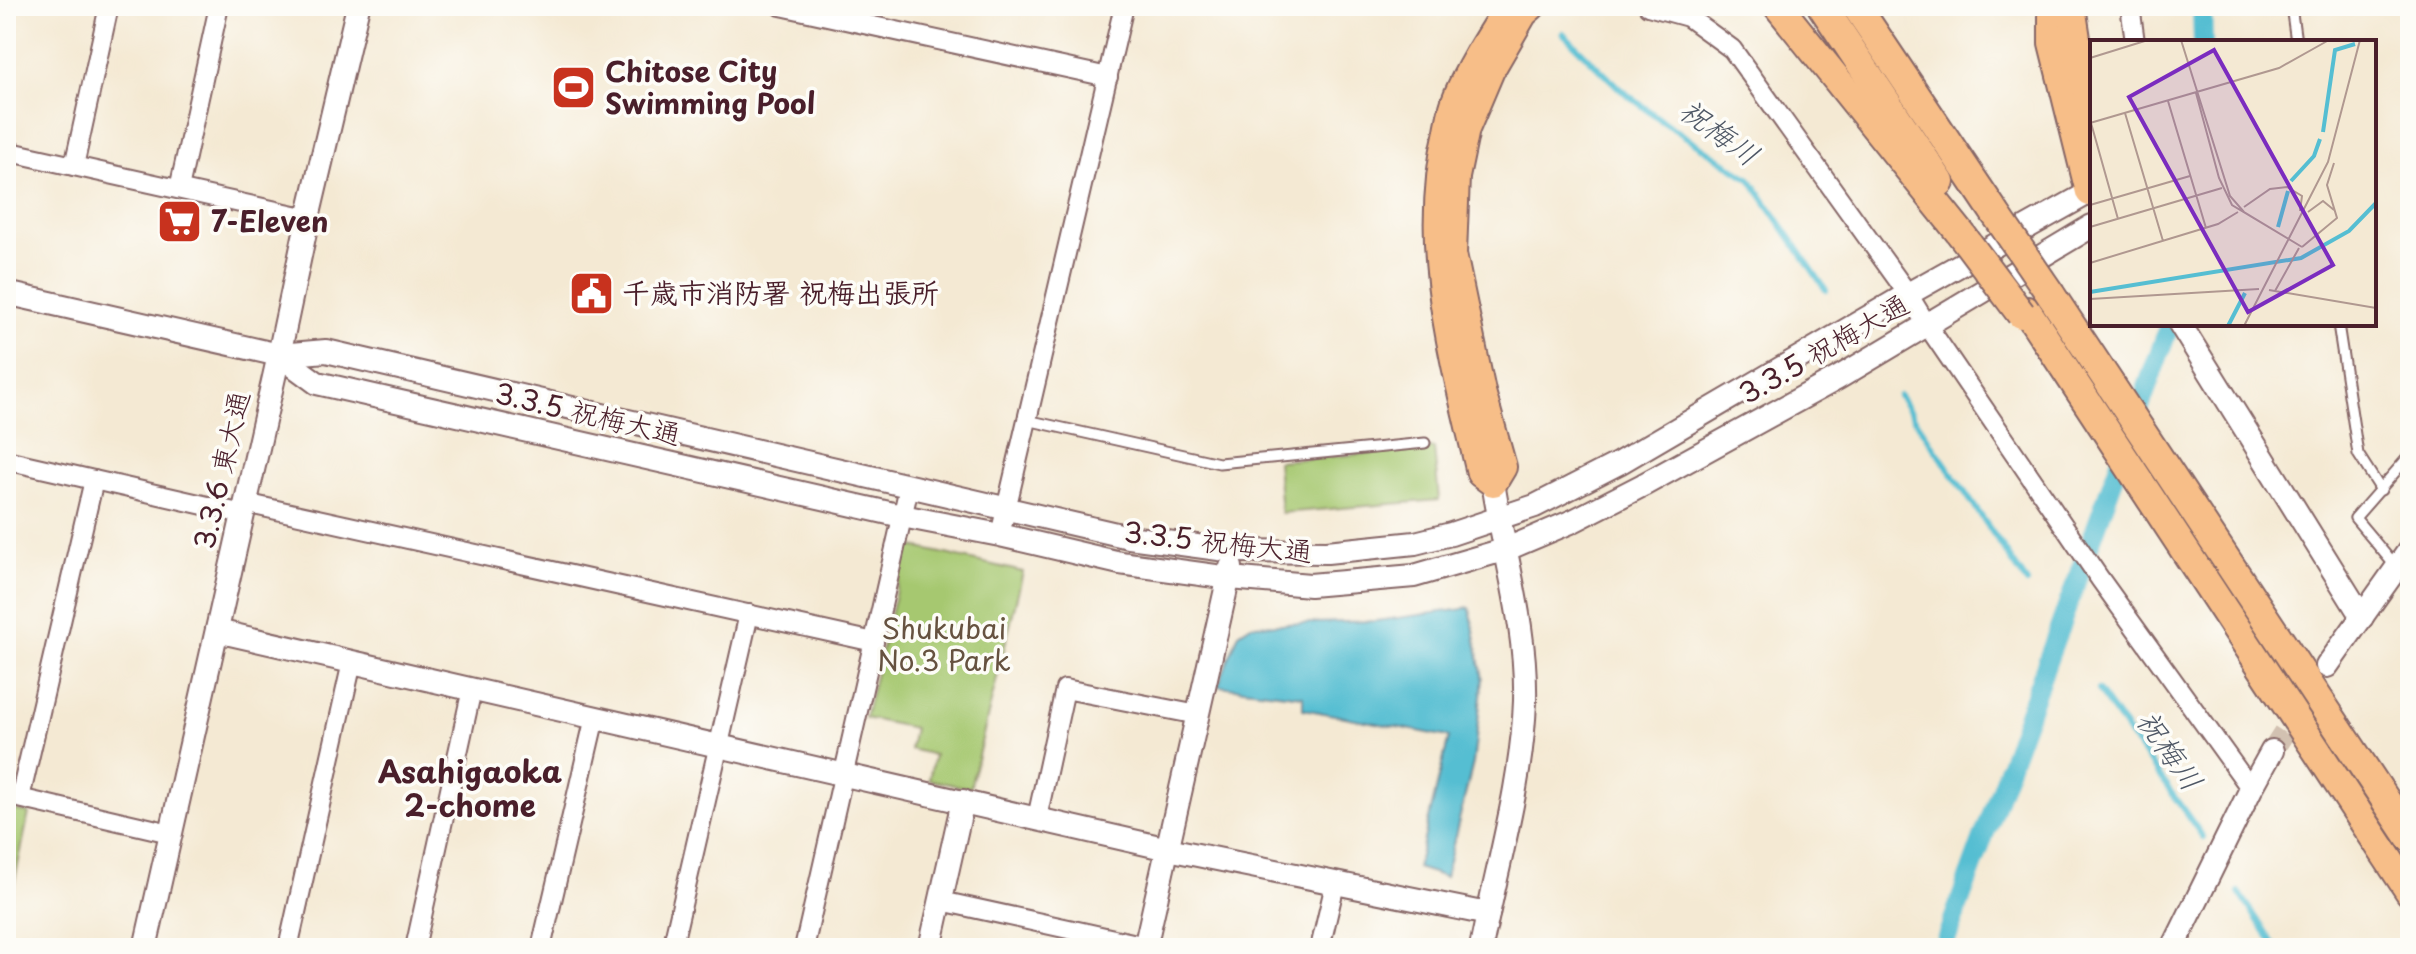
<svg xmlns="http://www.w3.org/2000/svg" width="2416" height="954" viewBox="0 0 2416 954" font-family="'Playpen Sans','Klee One',sans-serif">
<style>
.green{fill:#a6c870;stroke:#78744e;stroke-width:2}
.water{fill:#55bed2;stroke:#506e7e;stroke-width:2}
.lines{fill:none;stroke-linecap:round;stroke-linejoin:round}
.stream{stroke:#55bed2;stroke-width:6}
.canal{stroke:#55bed2;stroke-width:20}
.tertiary-tunnel{stroke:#d2c1b1;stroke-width:22;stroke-dasharray:22 11;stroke-linecap:butt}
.service-casing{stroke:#866666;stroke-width:13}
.minor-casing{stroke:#866666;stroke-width:22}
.tertiary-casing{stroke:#866666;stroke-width:26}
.trunk-casing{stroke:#866666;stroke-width:32}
.service{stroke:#fff;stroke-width:9}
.minor{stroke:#fff;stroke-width:18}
.tertiary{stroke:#fff;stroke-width:22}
.trunk{stroke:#f7be88;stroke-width:28}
.trunk-bridge-casing{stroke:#866666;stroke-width:32;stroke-linecap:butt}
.trunk-bridge{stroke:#f7be88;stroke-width:28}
.labels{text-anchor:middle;stroke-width:7;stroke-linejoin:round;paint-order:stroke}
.poi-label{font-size:28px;font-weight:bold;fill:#4a1f2b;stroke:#fdfcf7;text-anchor:start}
.street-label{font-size:28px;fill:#4a1f2b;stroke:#fdfcf7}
.park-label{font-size:28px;fill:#665240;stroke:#fdfcf7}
.water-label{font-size:30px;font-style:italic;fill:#4e5765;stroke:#fdfcf7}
.neighbourhood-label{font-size:30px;font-weight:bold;fill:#4a1f2b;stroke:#fdfcf7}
.inset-river{fill:none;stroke:#55bed2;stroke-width:4}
.inset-road{fill:none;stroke:#b09890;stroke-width:2}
.view{fill:#7b2cbf;fill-opacity:0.15;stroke:#7b2cbf;stroke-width:4}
.inset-edge{fill:none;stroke:#4a1f2b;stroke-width:4}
</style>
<rect width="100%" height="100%" fill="#fdfcf7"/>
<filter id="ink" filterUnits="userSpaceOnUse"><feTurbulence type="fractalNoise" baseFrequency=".0125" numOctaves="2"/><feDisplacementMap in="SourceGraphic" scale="16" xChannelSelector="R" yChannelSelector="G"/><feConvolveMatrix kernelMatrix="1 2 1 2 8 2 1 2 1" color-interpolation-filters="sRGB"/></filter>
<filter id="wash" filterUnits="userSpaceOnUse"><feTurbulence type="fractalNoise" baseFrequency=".006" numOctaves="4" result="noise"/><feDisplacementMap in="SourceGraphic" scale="32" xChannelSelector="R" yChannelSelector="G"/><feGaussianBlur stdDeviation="1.8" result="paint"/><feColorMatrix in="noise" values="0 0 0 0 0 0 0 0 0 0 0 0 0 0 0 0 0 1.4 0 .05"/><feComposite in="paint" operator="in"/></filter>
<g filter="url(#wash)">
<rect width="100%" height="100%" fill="#f4e9d3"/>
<!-- green -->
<g class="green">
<polygon points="1434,448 1439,500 1281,513 1277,461"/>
<polygon points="907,545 1023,572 970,788 929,780 934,755 910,749 914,728 865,718"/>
<polygon points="6,808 29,813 6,922"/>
</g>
<!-- water -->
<polygon class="water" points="1470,608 1483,679 1473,763 1445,877 1417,868 1449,737 1303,709 1303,696 1218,686 1239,633 1251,625 1376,621"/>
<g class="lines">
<!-- stream -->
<g class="stream">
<polyline points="1563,33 1620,89 1665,123 1750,179 1826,290"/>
<polyline points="1899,396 2027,583"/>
<polyline points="2098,690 2203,837"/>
<polyline points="2239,892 2276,948"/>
</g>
<!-- canal -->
<g class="canal">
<polyline points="2202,6 2203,42"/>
<polyline points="1943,948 2170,324"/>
</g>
</g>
</g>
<g filter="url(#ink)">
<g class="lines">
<!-- tertiary-tunnel -->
<polyline class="tertiary-tunnel" points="2272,751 2320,677"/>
<defs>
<g id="service">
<polyline points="2291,6 2296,42"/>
<polyline points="2338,324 2358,454 2381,490"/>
<polyline points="1027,420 1219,463 1425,443"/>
<polyline points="2396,567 2355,518 2410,455"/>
</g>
<g id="minor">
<polyline points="781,6 1108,77"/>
<polyline points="1648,6 1688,17 1732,49 1908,294 1927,325 2100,579 2251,789"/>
<polyline points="2130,6 2135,42"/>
<polyline points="6,151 308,218"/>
<polyline points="74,166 109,6"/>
<polyline points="179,189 219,6"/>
<polyline points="6,460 243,514"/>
<polyline points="245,503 874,642"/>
<polyline points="1000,535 1124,6"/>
<polyline points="6,795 170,833"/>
<polyline points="20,798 94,480"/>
<polyline points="1037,818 1065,689 1198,715"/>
<polyline points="941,901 1146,946"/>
<polyline points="288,948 352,662"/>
<polyline points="415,948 472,689"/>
<polyline points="541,948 595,717"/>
<polyline points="672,948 749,614"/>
<polyline points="804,948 909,487"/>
<polyline points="1320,948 1335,884"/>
</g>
<g id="tertiary">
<polyline points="6,293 279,355 326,351 1129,537 1234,551 1327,552 1415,543 1451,534 1535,506 1619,463 1908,294 2092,191"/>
<polyline points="2180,324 2362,617"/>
<polyline points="279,355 317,383 902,516 1000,535 1120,563 1230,578 1310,585 1414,576 1507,549 1573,521 1643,485 1838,378 2092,226"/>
<polyline points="217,631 1168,849 1488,914"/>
<polyline points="2327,666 2410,549"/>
<polyline points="145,948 279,355 308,218 358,6"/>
<polyline points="930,948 963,801"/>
<polyline points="1145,948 1231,567"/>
<path d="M1481,948C1497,866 1522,785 1525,701C1527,626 1504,555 1493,482"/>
<polyline points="2173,948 2251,789 2272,751"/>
</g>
<g id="trunk">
<path d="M1509,6C1491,35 1471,65 1458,96C1453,107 1451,120 1449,131C1421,247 1455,360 1481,473L1493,482L1502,467L1481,392L1452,254L1455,177L1465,129L1490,70L1523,13L1531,6"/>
<polyline points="1778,6 1961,234"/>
<polyline points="1822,6 1940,182"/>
<polyline points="1856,6 1995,213"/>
<polyline points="2053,6 2053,43 2090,192"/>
<polyline points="2071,6 2078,52 2092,110"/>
<polyline points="2051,295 2410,837"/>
<polyline points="2027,311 2410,892"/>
</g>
</defs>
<!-- service casing -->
<use href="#service" class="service-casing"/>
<!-- minor casing -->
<use href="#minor" class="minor-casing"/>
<!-- tertiary casing -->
<use href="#tertiary" class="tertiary-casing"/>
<!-- trunk casing -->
<use href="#trunk" class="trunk-casing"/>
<!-- service -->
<use href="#service" class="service"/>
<!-- minor -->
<use href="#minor" class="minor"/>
<!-- tertiary -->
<use href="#tertiary" class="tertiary"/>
<!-- trunk -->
<use href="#trunk" class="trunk"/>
<defs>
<g id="trunk-bridge">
<polyline points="1995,213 2051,295"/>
<polyline points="1961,234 2021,314"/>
</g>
</defs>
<!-- trunk-bridge casing -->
<use href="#trunk-bridge" class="trunk-bridge-casing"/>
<!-- trunk-bridge -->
<use href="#trunk-bridge" class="trunk-bridge"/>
</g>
</g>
<!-- icons -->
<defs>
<symbol id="stadium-square" viewBox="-11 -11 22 22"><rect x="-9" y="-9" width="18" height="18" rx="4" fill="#c8321e" stroke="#fdfcf7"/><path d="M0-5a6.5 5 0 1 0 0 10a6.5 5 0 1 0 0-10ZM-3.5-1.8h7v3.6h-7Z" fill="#fff"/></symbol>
<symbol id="supermarket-square" viewBox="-11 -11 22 22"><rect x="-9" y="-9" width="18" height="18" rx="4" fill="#c8321e" stroke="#fdfcf7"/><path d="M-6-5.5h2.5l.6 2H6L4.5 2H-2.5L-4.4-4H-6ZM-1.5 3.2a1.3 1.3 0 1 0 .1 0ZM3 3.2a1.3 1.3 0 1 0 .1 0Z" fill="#fff"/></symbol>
<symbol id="civic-square" viewBox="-11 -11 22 22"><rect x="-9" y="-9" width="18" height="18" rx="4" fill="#c8321e" stroke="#fdfcf7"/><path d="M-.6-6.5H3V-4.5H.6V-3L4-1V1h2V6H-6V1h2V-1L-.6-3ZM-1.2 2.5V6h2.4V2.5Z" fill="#fff"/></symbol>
</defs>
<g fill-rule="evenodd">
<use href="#stadium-square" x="548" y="62" width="51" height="51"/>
<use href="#supermarket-square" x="154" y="196" width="51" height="51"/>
<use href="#civic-square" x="566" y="268" width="51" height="51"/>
</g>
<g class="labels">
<!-- poi labels -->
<g class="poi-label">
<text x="605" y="82">Chitose City<tspan x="605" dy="32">Swimming Pool</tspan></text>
<text x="211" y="232">7-Eleven</text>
<text x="622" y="303">千歳市消防署 祝梅出張所</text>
</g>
<!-- street labels -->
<g class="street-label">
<text transform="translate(1824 349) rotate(-30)" y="10">3.3.5 祝梅大通</text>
<text transform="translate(588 414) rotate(13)" y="10">3.3.5 祝梅大通</text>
<text transform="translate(222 470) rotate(-77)" y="10">3.3.6 東大通</text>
<text transform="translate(1218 542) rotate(6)" y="10">3.3.5 祝梅大通</text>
</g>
<!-- park labels -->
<g class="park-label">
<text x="944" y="639">Shukubai<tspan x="944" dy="32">No.3 Park</tspan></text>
</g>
<!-- water labels -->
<g class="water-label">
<text transform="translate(1719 133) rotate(36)" y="10">祝梅川</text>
<text transform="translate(2169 751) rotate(55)" y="10">祝梅川</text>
</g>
<!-- neighbourhood labels -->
<g class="neighbourhood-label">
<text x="470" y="783">Asahigaoka<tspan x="470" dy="34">2-chome</tspan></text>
</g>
</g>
<!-- overview -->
<g transform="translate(2090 40)">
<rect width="286" height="286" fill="#f4e9d3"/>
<path class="inset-river" d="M233,92L245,10L265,4M201,141L224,116L230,99M188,187L198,151M0,252L211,218L259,191L286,163M138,286L155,253"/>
<path class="inset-road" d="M91,0L140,156L154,172L212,207M0,18L58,0M106,53L129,138L142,165L212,207M78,61L116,188M35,73L73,201M0,83L189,28L239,0M1,83L28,179M0,165L100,136M154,167L180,149L197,147L212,156L210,171M218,172L233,161L244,170M0,187L132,148M212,207L247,178L237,145L244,123M0,223L128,184L148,172M179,250L286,268M185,251L209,208M0,259L169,249M154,286L238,122L270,0"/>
<path class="view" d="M124,10L243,225L158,272L39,57Z"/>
<rect width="286" height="286" class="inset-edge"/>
</g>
<!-- margin -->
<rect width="2416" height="954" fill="none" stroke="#fdfcf7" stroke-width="32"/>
</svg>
